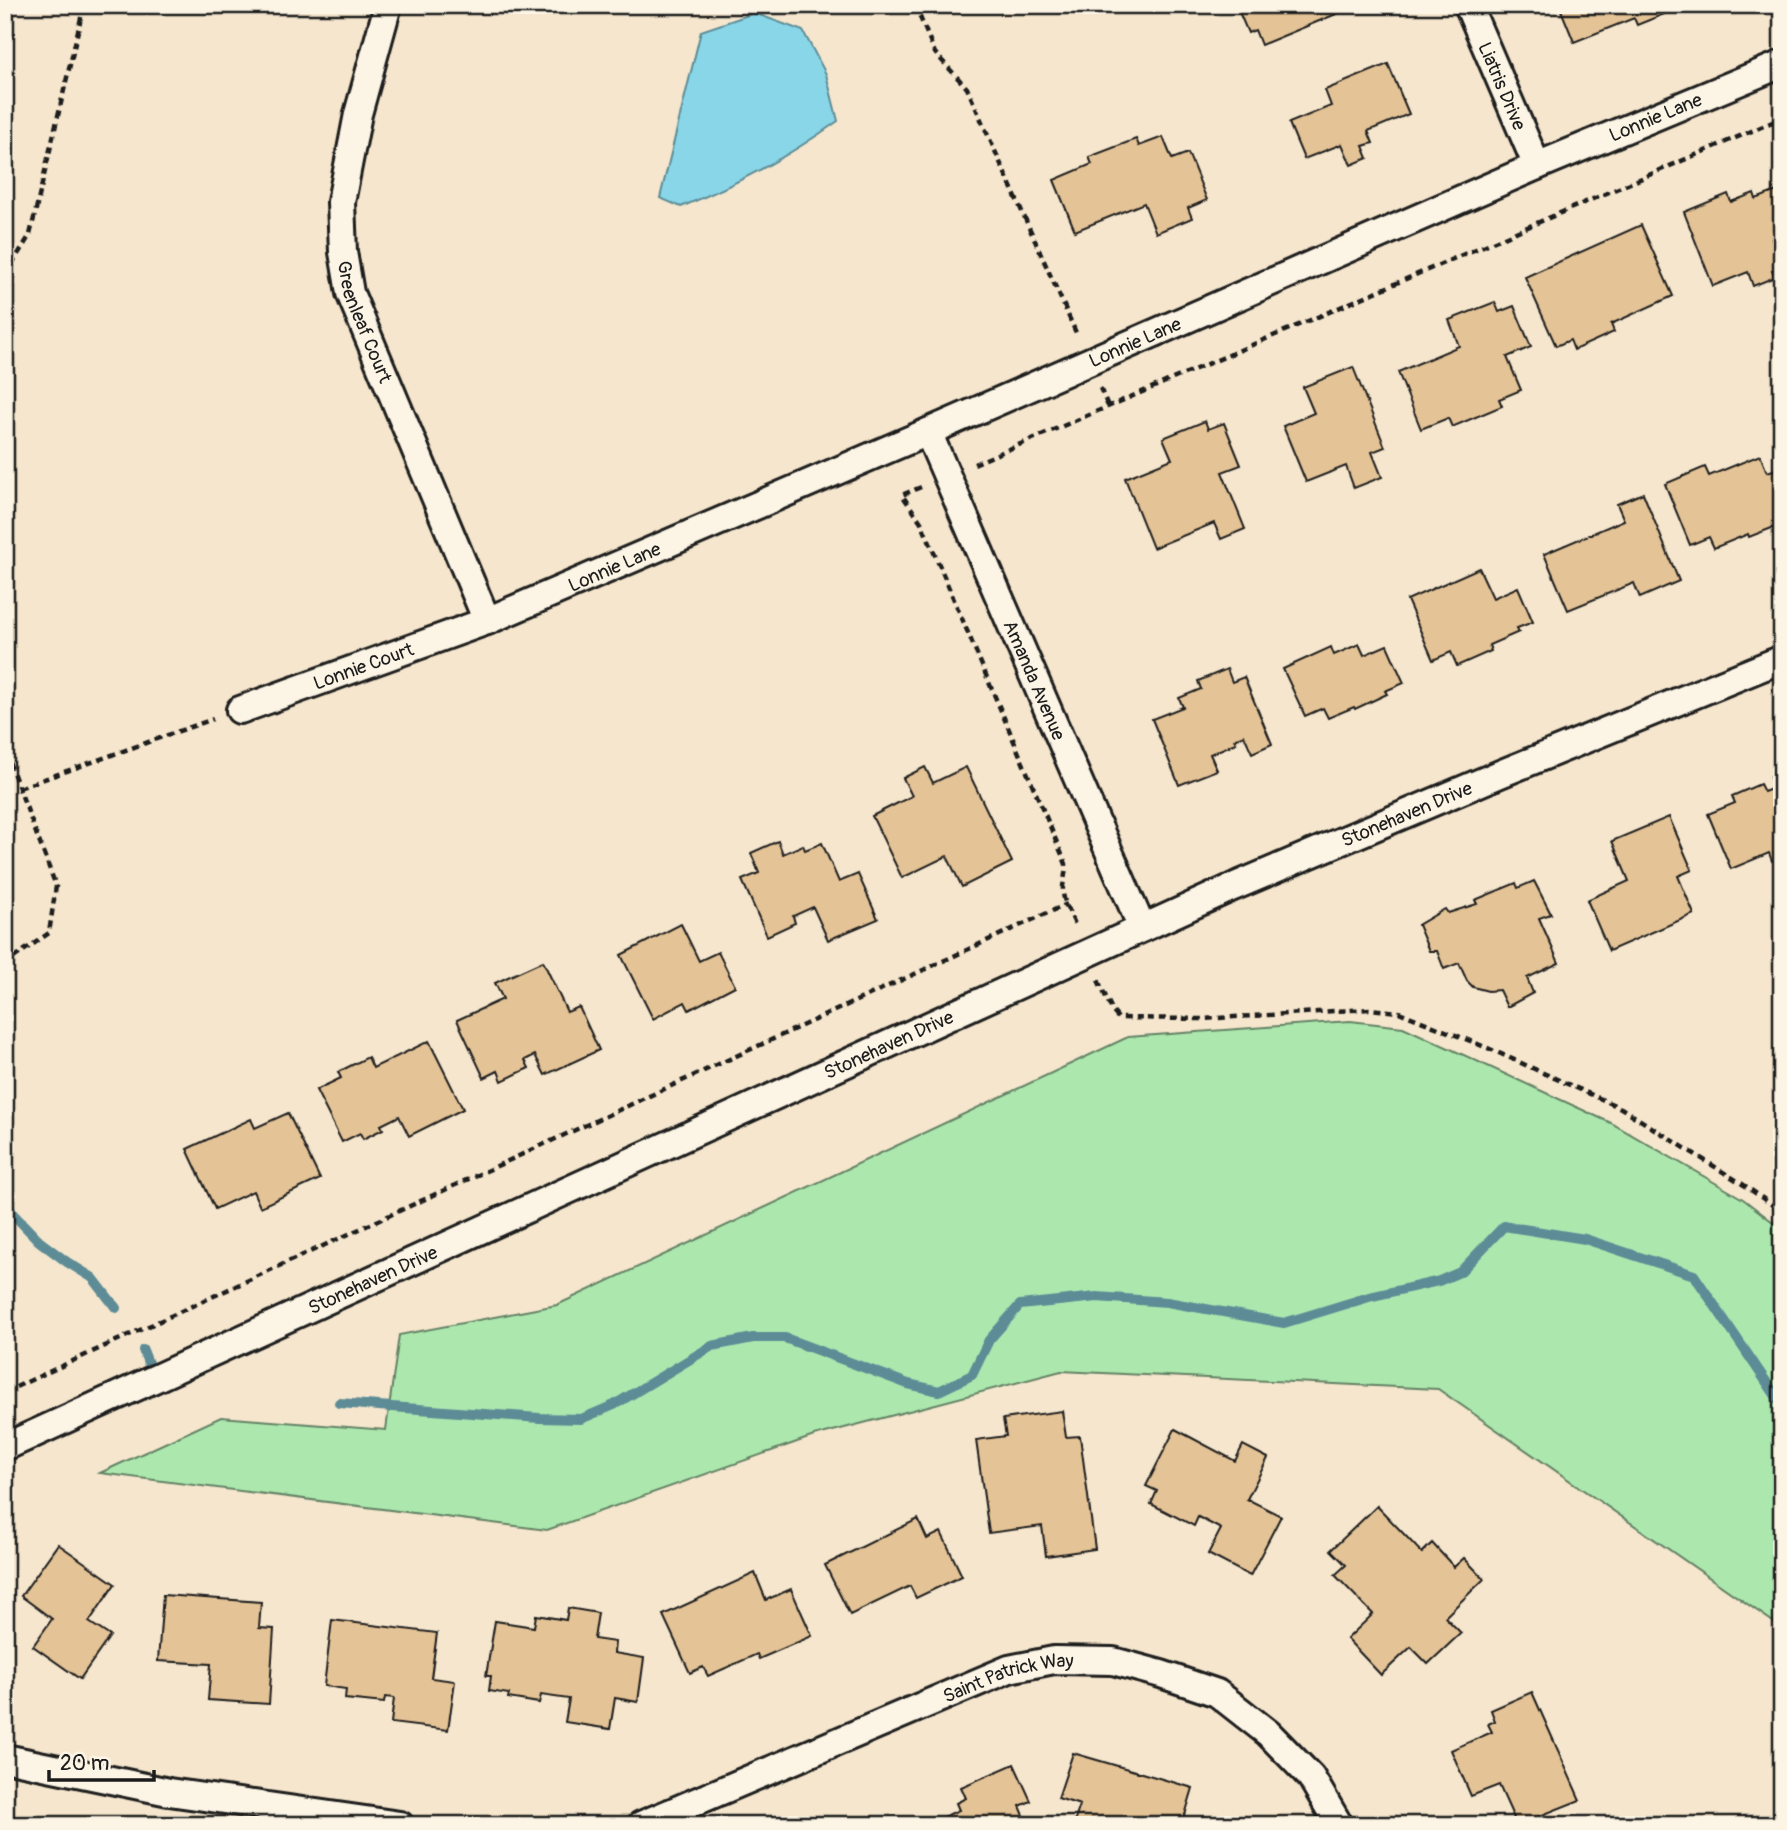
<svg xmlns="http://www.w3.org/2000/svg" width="1787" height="1830" viewBox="0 0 1787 1830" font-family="Pangolin,sans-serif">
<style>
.green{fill:#ace8ae;stroke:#648265;stroke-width:2}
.water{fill:#89d6e8;stroke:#5d8c96;stroke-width:2}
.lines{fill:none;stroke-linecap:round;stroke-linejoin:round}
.stream{stroke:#5d8c96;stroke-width:10}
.building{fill:#e4c396;stroke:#1c1c1c;stroke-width:2}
.street-casing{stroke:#1c1c1c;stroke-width:32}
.path{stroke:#1c1c1c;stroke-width:4.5;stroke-dasharray:7 5;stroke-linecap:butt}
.street{stroke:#fcf5e5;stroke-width:26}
.labels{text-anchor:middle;stroke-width:5;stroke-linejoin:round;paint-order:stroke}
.street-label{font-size:19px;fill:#1c1c1c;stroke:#fcf5e5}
</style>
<rect width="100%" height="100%" fill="#f5e6cd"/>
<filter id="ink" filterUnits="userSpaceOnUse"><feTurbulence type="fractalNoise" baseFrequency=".0143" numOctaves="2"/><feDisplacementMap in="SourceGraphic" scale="14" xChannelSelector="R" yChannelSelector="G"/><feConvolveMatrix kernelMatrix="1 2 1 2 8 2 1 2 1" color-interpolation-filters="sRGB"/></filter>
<g filter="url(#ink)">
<!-- green -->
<polygon class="green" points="1350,1021 1403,1027 1611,1123 1743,1199 1782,1229 1782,1628 1438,1389 1061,1371 814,1436 547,1530 100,1473 221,1417 386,1430 399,1335 557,1305 1128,1037"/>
<!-- water -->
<path class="water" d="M754,13L803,31L826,74L838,121C786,158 739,183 681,207L660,198L701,31Z"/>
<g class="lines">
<!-- stream -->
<g class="stream">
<polyline points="5,1200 13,1214 39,1241 67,1262 93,1278 116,1308"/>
<polyline points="143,1350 150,1368"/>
<polyline points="339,1403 539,1418 581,1419 614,1405 712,1346 753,1338 785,1338 908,1384 939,1391 972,1375 989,1340 1020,1305 1097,1297 1167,1302 1284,1323 1369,1297 1439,1281 1460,1272 1504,1226 1585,1239 1694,1275 1782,1405"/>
</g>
</g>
<!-- building -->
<g class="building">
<polygon points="1236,5 1358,5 1261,45 1255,30 1248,33"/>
<polygon points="1559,5 1684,5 1684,6 1637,25 1634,18 1574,42"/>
<polygon points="1388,64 1409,114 1368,131 1373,143 1363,146 1368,158 1351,165 1342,144 1304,159 1289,123 1331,106 1325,90"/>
<polygon points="1163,137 1172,159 1188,153 1207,200 1188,208 1192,218 1156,233 1144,203 1075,231 1054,180 1092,164 1089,157 1136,139 1139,146"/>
<polygon points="1782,189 1782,235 1772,239 1782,267 1772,271 1775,277 1753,286 1748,272 1713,286 1684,212 1728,194 1731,202 1754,193 1756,199"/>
<polygon points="1641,225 1673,296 1611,324 1614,332 1574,350 1570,340 1556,346 1525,277"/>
<polygon points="1495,302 1499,312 1514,306 1531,347 1507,357 1521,390 1499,399 1502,406 1452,427 1448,418 1421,429 1398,372 1459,346 1449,320"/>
<polygon points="1353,367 1385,447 1372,452 1382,477 1354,488 1346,466 1306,482 1283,426 1314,413 1303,387"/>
<polygon points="1205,421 1208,429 1224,423 1241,465 1222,472 1245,529 1221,539 1214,523 1153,548 1125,478 1172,459 1163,438"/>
<polygon points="1760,455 1767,472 1780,468 1782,471 1782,524 1749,537 1748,534 1714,548 1709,537 1690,545 1665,484 1705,467 1709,476"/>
<polygon points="1643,493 1679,581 1640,598 1634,583 1568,610 1544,554 1624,520 1617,504"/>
<polygon points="1479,568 1493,598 1518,587 1533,622 1517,628 1519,632 1489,645 1491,651 1457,666 1451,652 1433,660 1407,600"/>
<polygon points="1359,644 1364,655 1387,645 1404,683 1385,691 1387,694 1355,709 1354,707 1328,718 1323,708 1305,716 1283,669 1331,647 1334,655"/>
<polygon points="1227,669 1232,682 1244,677 1272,744 1252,753 1244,735 1234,739 1236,743 1210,754 1217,770 1179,785 1152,719 1183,707 1179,698 1201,689 1198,681"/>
<polygon points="925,767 933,783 966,767 1012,862 962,887 947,856 902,878 872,816 912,796 903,778"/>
<polygon points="1782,772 1782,857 1772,861 1769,853 1731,869 1708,814 1735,803 1732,796 1760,784 1764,792 1774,788 1770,777"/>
<polygon points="1669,817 1692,870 1678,876 1694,914 1609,951 1587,900 1629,881 1612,841"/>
<polygon points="778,841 783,854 803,845 805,850 822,843 839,882 858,874 878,919 828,940 813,907 793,916 795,923 767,936 742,880 759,873 751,853"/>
<polygon points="1534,881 1551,914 1539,918 1559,963 1527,978 1533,993 1507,1007 1499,990 1488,991 1473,987 1467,981 1459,963 1444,969 1437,951 1429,951 1418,925 1445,909 1448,913 1477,904 1475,900 1516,883 1518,888"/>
<polygon points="681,924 699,961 718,952 735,986 689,1010 685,1002 653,1019 621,955"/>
<polygon points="543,961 567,1012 579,1007 599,1050 545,1075 535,1055 525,1060 529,1068 502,1081 498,1071 484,1078 457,1020 503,999 495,983"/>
<polygon points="429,1041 463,1109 409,1136 399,1116 381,1125 383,1129 363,1139 360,1133 342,1142 316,1090 341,1078 338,1072 368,1057 373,1068"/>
<polygon points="288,1113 320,1179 260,1207 253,1191 215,1209 187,1149 251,1119 255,1128"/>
<polygon points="1062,1411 1066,1437 1080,1436 1095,1549 1046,1556 1042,1526 989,1533 976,1440 1006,1436 1003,1419"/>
<polygon points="1175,1429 1235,1461 1243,1445 1268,1458 1247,1499 1281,1516 1250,1576 1208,1554 1221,1529 1198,1517 1194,1526 1151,1504 1157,1491 1146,1486"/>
<polygon points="1377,1506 1422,1553 1432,1543 1454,1567 1464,1558 1484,1579 1445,1617 1461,1633 1428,1664 1411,1647 1381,1675 1347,1639 1373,1614 1335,1575 1346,1565 1331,1550"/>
<polygon points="918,1519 927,1539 941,1532 962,1576 916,1598 910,1586 850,1615 825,1565"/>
<polygon points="58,1544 115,1584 89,1622 110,1636 80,1679 33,1646 52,1619 21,1596"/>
<polygon points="755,1573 766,1600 791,1589 812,1636 759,1659 757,1654 708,1676 703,1667 690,1673 663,1615"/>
<polygon points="163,1595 261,1602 259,1628 274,1629 269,1704 208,1700 211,1664 158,1661"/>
<polygon points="568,1608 598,1613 594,1639 615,1642 614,1653 644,1658 638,1702 615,1698 610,1729 565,1722 569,1699 541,1695 539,1703 508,1698 509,1694 489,1691 491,1676 486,1676 495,1621 534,1627 536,1615 566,1620"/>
<polygon points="332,1620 437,1633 431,1678 455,1681 448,1730 391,1723 394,1698 385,1697 384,1703 345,1699 346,1689 324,1686"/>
<polygon points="1532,1692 1580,1800 1517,1825 1499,1785 1471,1796 1451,1750 1492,1732 1488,1724 1495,1721 1491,1710"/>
<polygon points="1073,1753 1193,1788 1182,1825 1080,1825 1074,1823 1080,1805 1058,1798"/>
<polygon points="1014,1764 1031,1801 1020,1806 1028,1825 925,1825 959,1810 956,1803 966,1798 961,1787"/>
</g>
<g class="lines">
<defs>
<g id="street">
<path id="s1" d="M388,5L358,114L341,202L343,252L350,293L487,621"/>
<path id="s2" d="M1468,5L1537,166"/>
<path id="s3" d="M928,432L1142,928"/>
<path id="s4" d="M240,710L487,621L928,432L1537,166L1782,64"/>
<path id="s5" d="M5,1447L1233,887L1500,774L1782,659"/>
<polyline points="5,1758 169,1792 400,1825"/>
<path id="s6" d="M641,1825L1009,1669L1054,1660L1113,1661L1161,1674L1217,1693L1268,1733L1311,1777L1339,1825"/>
</g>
</defs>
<!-- street casing -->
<use href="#street" class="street-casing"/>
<!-- path -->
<g class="path">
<polyline points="915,5 935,53 967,88 1077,335"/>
<polyline points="5,275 30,235 84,5"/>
<polyline points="1100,388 1108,406"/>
<polyline points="974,464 1782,118"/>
<path d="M921,487L902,495L921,522L1066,864C1066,875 1062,884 1063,893C1064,904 1072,916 1076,927"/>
<polyline points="5,751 56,886 49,933 5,964"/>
<polyline points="19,788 213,719"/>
<polyline points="1098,980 1113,1012 1118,1018 1202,1019 1369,1009 1399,1012 1490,1049 1621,1108 1744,1185 1782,1212"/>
<polyline points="5,1392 1067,904"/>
</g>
<!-- street -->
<use href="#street" class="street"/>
</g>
</g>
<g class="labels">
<!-- street labels -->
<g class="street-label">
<text dy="7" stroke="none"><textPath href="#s2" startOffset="88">Liatris Drive</textPath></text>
<text dy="7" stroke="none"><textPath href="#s4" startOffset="1535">Lonnie Lane</textPath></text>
<text dy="7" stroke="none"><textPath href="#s1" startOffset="326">Greenleaf Court</textPath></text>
<text dy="7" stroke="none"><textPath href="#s4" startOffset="968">Lonnie Lane</textPath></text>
<text dy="7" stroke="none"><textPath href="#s4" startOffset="401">Lonnie Lane</textPath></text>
<text dy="7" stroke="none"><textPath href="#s4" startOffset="131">Lonnie Court</textPath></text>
<text dy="7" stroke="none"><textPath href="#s3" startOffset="270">Amanda Avenue</textPath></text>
<text dy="7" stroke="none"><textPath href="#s5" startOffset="1538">Stonehaven Drive</textPath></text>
<text dy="7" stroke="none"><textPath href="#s5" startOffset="971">Stonehaven Drive</textPath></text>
<text dy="7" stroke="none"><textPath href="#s5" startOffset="404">Stonehaven Drive</textPath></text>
<text dy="7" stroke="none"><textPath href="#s6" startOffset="397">Saint Patrick Way</textPath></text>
</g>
</g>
<!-- margin -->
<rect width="1787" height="1830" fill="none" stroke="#fcf5e5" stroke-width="28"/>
<rect x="14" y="14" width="1759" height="1802" fill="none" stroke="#1c1c1c" stroke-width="2.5" filter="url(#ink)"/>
<!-- scale -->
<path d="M49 1770v10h105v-10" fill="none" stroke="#1c1c1c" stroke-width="3.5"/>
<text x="60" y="1770" font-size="21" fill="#1c1c1c" stroke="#fcf5e5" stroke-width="5" paint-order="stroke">20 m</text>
</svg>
